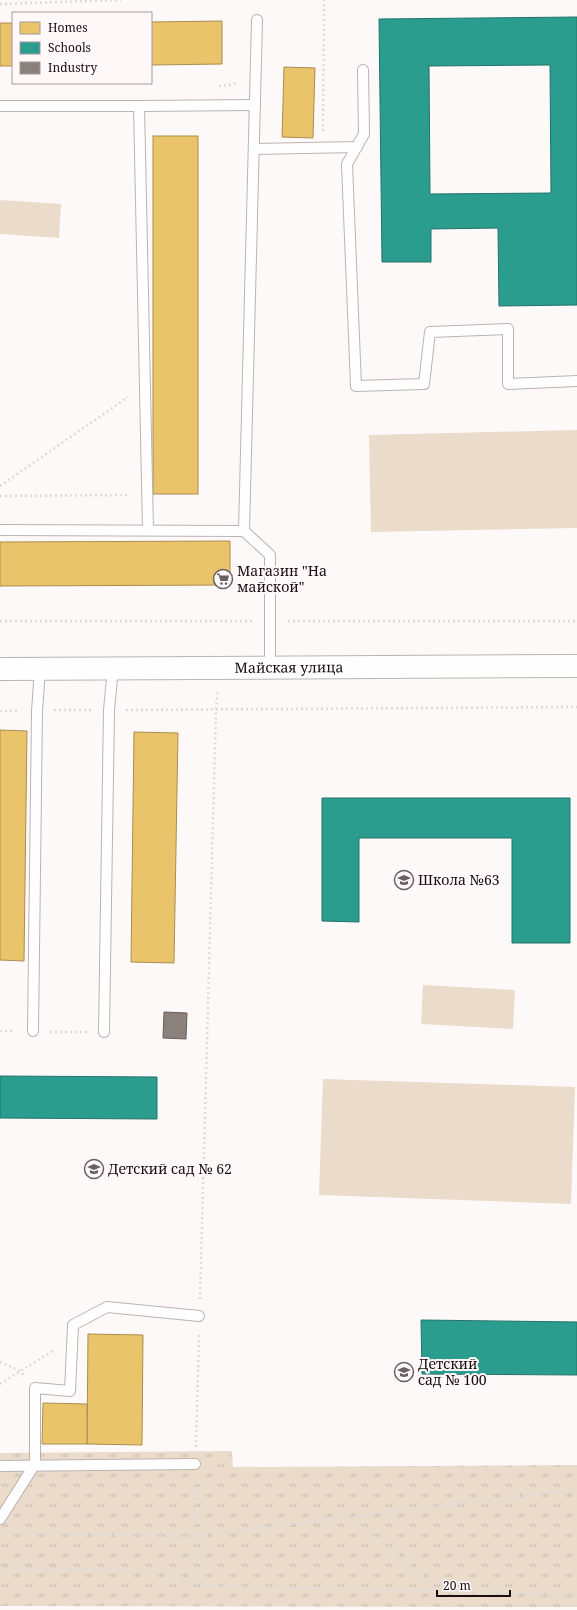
<svg xmlns="http://www.w3.org/2000/svg" width="577" height="1610" viewBox="0 0 577 1610" font-family="'Noto Serif',serif">
<style>
.grass{fill:url(#grass-tufts)}
.pitch{fill:#eadbca}
.homes{fill:#e9c46a;stroke:#ab8d4f}
.schools{fill:#2a9d8f;stroke:#257269;fill-rule:evenodd}
.industry{fill:#8a817c;stroke:#685e5b}
.lines{fill:none;stroke-linecap:round;stroke-linejoin:round}
.lane-casing{stroke:#bbb3b3;stroke-width:12}
.secondary-casing{stroke:#bbb3b3;stroke-width:24}
.path{stroke:#dddbdb;stroke-width:2.5;stroke-dasharray:2 3;stroke-linecap:butt}
.lane{stroke:#fffefe;stroke-width:10}
.secondary{stroke:#fffefe;stroke-width:22}
.labels{text-anchor:middle;stroke-width:4;stroke-linejoin:round;paint-order:stroke}
.poi-label{font-size:14px;fill:#1a0e0f;stroke:#fff8f8;text-anchor:start}
.street-label{font-size:14px;fill:#1a0e0f;stroke:#fff8f8}
</style>
<defs>
<pattern id="grass-tufts" width="24" height="20" patternUnits="userSpaceOnUse"><rect width="24" height="20" fill="#eadbca"/><path d="M3 7l-1-3M5 7V3M7 7l1-3M15 17l-1-3M17 17v-4M19 17l1-3" fill="none" stroke="#c8bbac"/></pattern>
</defs>
<rect width="100%" height="100%" fill="#fef9f9"/>
<!-- grass -->
<polygon class="grass" points="232,1451 233,1467 577,1465 577,1607 0,1606 0,1453"/>
<!-- pitch -->
<g class="pitch">
<polygon points="0,200 61,204 59,238 0,234"/>
<polygon points="577,430 577,528 371,532 369,435"/>
<polygon points="423,985 515,990 513,1029 421,1024"/>
<polygon points="323,1079 575,1087 571,1204 319,1195"/>
</g>
<!-- homes -->
<g class="homes">
<polygon points="222,21 222,64 151,65 151,22"/>
<rect x="0" y="23" width="13" height="43"/>
<polygon points="284,67 315,68 313,138 282,137"/>
<rect x="153" y="136" width="45" height="358"/>
<polygon points="230,541 230,585 0,586 0,542"/>
<polygon points="0,730 27,731 24,961 0,960"/>
<polygon points="134,732 178,733 174,963 131,962"/>
<polygon points="88,1334 143,1335 142,1445 87,1444"/>
<polygon points="43,1403 87,1404 87,1444 42,1444"/>
</g>
<!-- schools -->
<g class="schools">
<path d="M577,17V305L499,306L498,228L431,229V262H382L379,19ZM550,65L551,193L430,194L429,66Z"/>
<polygon points="322,798 570,798 570,943 512,943 512,838 359,838 359,922 322,921"/>
<polygon points="0,1076 157,1077 157,1119 0,1118"/>
<polygon points="421,1320 577,1322 577,1375 422,1374"/>
</g>
<!-- industry -->
<polygon class="industry" points="164,1012 187,1013 186,1039 163,1038"/>
<g class="lines">
<defs>
<g id="lane">
<polyline points="363,70 364,134 347,164 356,386 424,384 430,332 508,329 508,384 577,381"/>
<polyline points="0,106 139,106 148,530"/>
<polyline points="139,106 255,105"/>
<polyline points="254,149 357,147"/>
<polyline points="0,530 244,531 270,555 270,667"/>
<polyline points="244,531 257,20"/>
<polyline points="33,1031 37,711 40,669"/>
<polyline points="104,1032 109,710 113,668"/>
<polyline points="0,1466 195,1464"/>
<polyline points="0,1519 35,1464 35,1388 70,1391 73,1325 107,1307 199,1316"/>
</g>
<g id="secondary">
<path id="s1" d="M0,669L577,666"/>
</g>
</defs>
<!-- lane casing -->
<use href="#lane" class="lane-casing"/>
<!-- secondary casing -->
<use href="#secondary" class="secondary-casing"/>
<!-- path -->
<g class="path">
<polyline points="0,4 121,0"/>
<polyline points="219,86 230,85 238,82"/>
<polyline points="323,131 324,0"/>
<polyline points="0,486 128,397"/>
<polyline points="0,496 129,495"/>
<polyline points="0,621 253,621"/>
<polyline points="288,621 577,621"/>
<polyline points="54,710 91,710"/>
<polyline points="126,710 577,707"/>
<polyline points="0,711 19,711"/>
<polyline points="0,1031 15,1031"/>
<polyline points="50,1032 87,1032"/>
<polyline points="200,1299 216,709 218,690"/>
<polyline points="0,1362 20,1371 24,1375"/>
<polyline points="0,1384 54,1350"/>
<polyline points="196,1447 199,1334"/>
<polyline points="352,1517 441,1591"/>
<polyline points="10,1533 193,1536 577,1489"/>
<polyline points="0,1568 161,1571 192,1585 577,1595"/>
<polyline points="192,1585 195,1482"/>
</g>
<!-- lane -->
<use href="#lane" class="lane"/>
<!-- secondary -->
<use href="#secondary" class="secondary"/>
</g>
<!-- icons -->
<defs>
<symbol id="supermarket-ring" viewBox="-11 -11 22 22"><circle r="9.5" fill="#fff8f8" stroke="#6a6061" stroke-width="1.5"/><path d="M-6-5.5h2.5l.6 2H6L4.5 2H-2.5L-4.4-4H-6ZM-1.5 3.2a1.3 1.3 0 1 0 .1 0ZM3 3.2a1.3 1.3 0 1 0 .1 0Z" fill="#6a6061"/></symbol>
<symbol id="school-ring" viewBox="-11 -11 22 22"><circle r="9.5" fill="#fff8f8" stroke="#6a6061" stroke-width="1.5"/><path d="M0-5L7-2L0 1L-7-2ZM-4 1L0 2.5L4 1V4Q0 6-4 4Z" fill="#6a6061"/></symbol>
</defs>
<g fill-rule="evenodd">
<use href="#supermarket-ring" x="212" y="568" width="22" height="22"/>
<use href="#school-ring" x="393" y="869" width="22" height="22"/>
<use href="#school-ring" x="83" y="1158" width="22" height="22"/>
<use href="#school-ring" x="393" y="1361" width="22" height="22"/>
</g>
<g class="labels">
<!-- poi labels -->
<g class="poi-label">
<text x="237" y="576">Магазин "На<tspan x="237" dy="16">майской"</tspan></text>
<text x="418" y="885">Школа №63</text>
<text x="108" y="1174">Детский сад № 62</text>
<text x="418" y="1369">Детский<tspan x="418" dy="16">сад № 100</tspan></text>
</g>
<!-- street labels -->
<g class="street-label">
<text dy="5" stroke="none"><textPath href="#s1" startOffset="289">Майская улица</textPath></text>
</g>
</g>
<!-- legend -->
<rect x="12" y="12" width="140" height="72" fill="#fff8f8" stroke="#a39a9b"/>
<rect x="20" y="22" width="20" height="12" fill="#e9c46a" stroke="#a39a9b"/>
<text x="48" y="32" font-size="12" fill="#1a0e0f">Homes</text>
<rect x="20" y="42" width="20" height="12" fill="#2a9d8f" stroke="#a39a9b"/>
<text x="48" y="52" font-size="12" fill="#1a0e0f">Schools</text>
<rect x="20" y="62" width="20" height="12" fill="#8a817c" stroke="#a39a9b"/>
<text x="48" y="72" font-size="12" fill="#1a0e0f">Industry</text>
<!-- scale -->
<path d="M437 1590v6h73v-6" fill="none" stroke="#1a0e0f" stroke-width="2"/>
<text x="443" y="1590" font-size="12" fill="#1a0e0f" stroke="#fff8f8" stroke-width="3" paint-order="stroke">20 m</text>
</svg>
